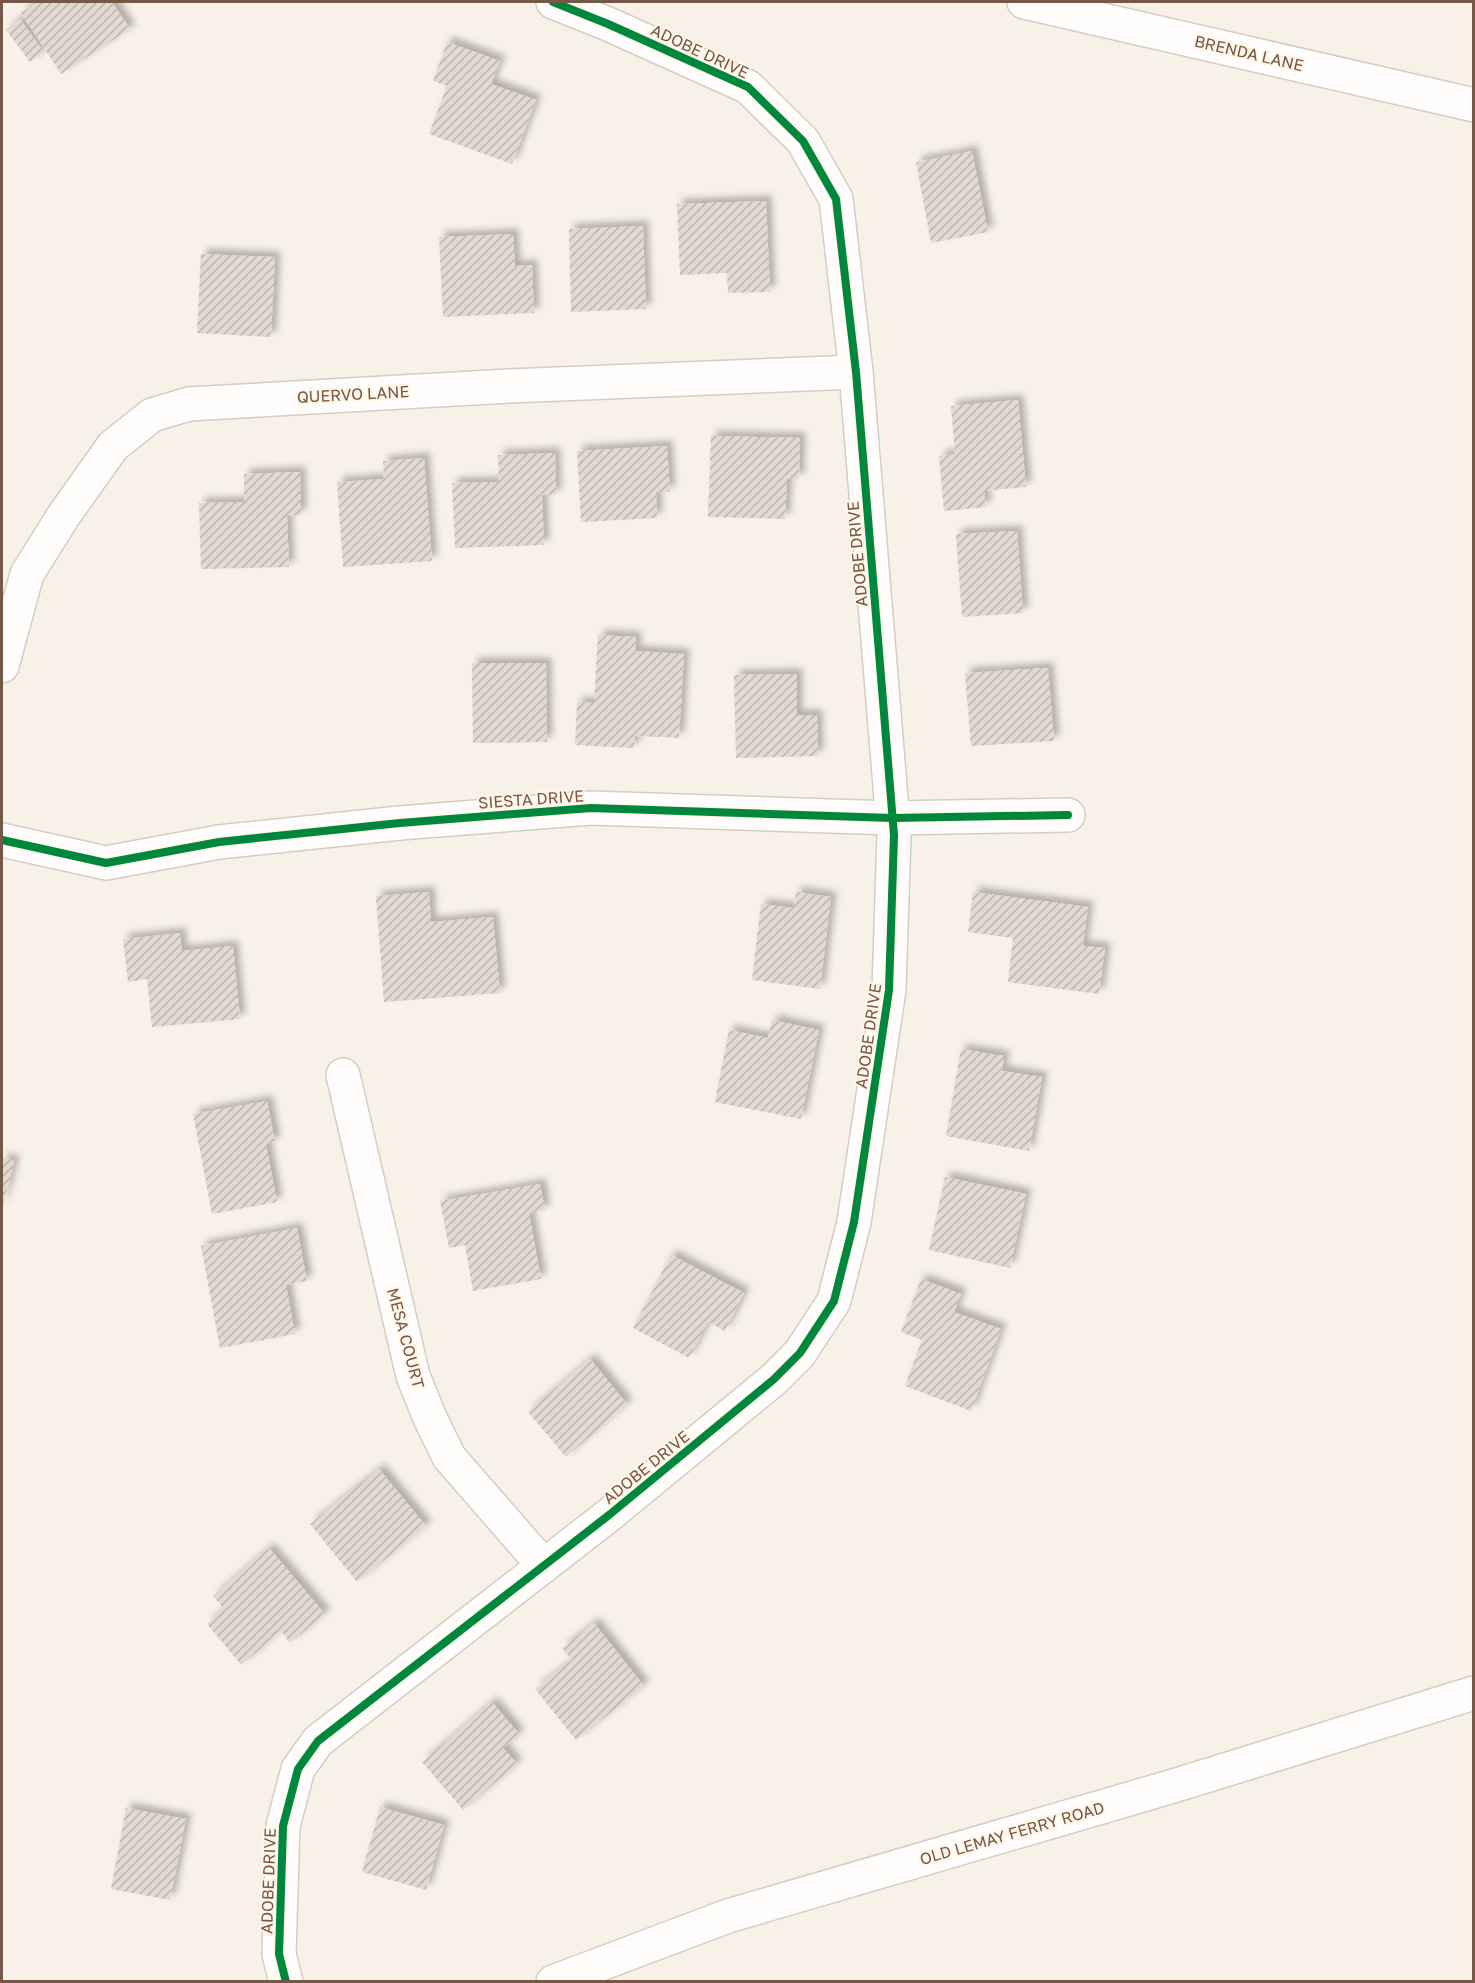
<svg xmlns="http://www.w3.org/2000/svg" width="1475" height="1983" viewBox="0 0 1475 1983" font-family="'Golos Text',sans-serif">
<style>
.building{fill:url(#building-hatch);filter:url(#shadow)}
.lines{fill:none;stroke-linecap:round;stroke-linejoin:round}
.minor-casing{stroke:#d5cdc5;stroke-width:36}
.secondary-casing{stroke:#d6cdc4;stroke-width:36}
.minor{stroke:#fefdfc;stroke-width:33}
.secondary{stroke:#fefdfc;stroke-width:33}
.cycleway-casing{stroke:#fff6e8;stroke-width:11}
.cycleway{stroke:#00873e;stroke-width:8}
.labels{text-anchor:middle;stroke-width:4.5;stroke-linejoin:round;paint-order:stroke}
.street-label{font-size:16px;fill:#755848;stroke:#fff6e8}
</style>
<defs>
<pattern id="building-hatch" width="6" height="6" patternUnits="userSpaceOnUse" patternTransform="scale(1.5)"><rect width="6" height="6" fill="#e3d9d0"/><path d="M-1 1l2-2M0 6l6-6M5 7l2-2" fill="none" stroke="#bdb3ab"/></pattern>
<filter id="shadow"><feDropShadow dx="5.5" dy="-5.5" stdDeviation="3" flood-color="#0004"/></filter>
</defs>
<rect width="100%" height="100%" fill="#f7f1e8"/>
<!-- building -->
<g class="building">
<polygon points="38,2 112,2 130,29 61,74 21,13"/>
<polygon points="20,19 44,52 30,62 6,30"/>
<polygon points="447,42 500,61 491,84 536,100 512,164 429,134 447,86 433,81"/>
<polygon points="972,151 988,232 931,243 916,162"/>
<polygon points="766,201 770,292 728,293 727,273 680,275 677,204"/>
<polygon points="643,226 646,309 571,312 569,229"/>
<polygon points="513,234 515,266 532,265 534,313 443,317 439,237"/>
<polygon points="201,254 275,257 271,337 197,333"/>
<polygon points="1018,400 1026,487 984,491 986,507 944,511 939,456 955,454 951,406"/>
<polygon points="711,436 800,438 799,479 787,479 785,519 708,517"/>
<polygon points="667,446 670,492 656,492 657,518 581,522 577,451"/>
<polygon points="555,453 556,495 542,495 544,545 455,548 452,483 499,482 498,455"/>
<polygon points="424,458 432,561 343,567 337,482 384,479 383,461"/>
<polygon points="300,472 301,515 287,516 289,567 201,569 199,503 244,502 244,474"/>
<polygon points="1017,531 1023,613 962,617 956,534"/>
<polygon points="598,635 636,637 635,651 684,654 679,738 635,736 634,748 575,745 577,702 594,703"/>
<polygon points="472,663 546,663 547,742 473,743"/>
<polygon points="1048,668 1054,741 971,746 965,673"/>
<polygon points="797,674 797,715 817,715 818,756 736,758 734,675"/>
<polygon points="429,892 431,922 493,917 500,993 384,1002 376,896"/>
<polygon points="796,892 831,897 820,989 752,980 761,904 794,908"/>
<polygon points="973,892 1088,907 1083,946 1105,948 1099,994 1008,982 1013,938 968,932"/>
<polygon points="180,933 182,951 233,946 240,1019 152,1027 147,979 128,982 123,939"/>
<polygon points="772,1020 819,1030 801,1119 715,1102 729,1030 768,1038"/>
<polygon points="961,1049 1004,1056 1002,1071 1042,1077 1029,1151 946,1136"/>
<polygon points="267,1101 275,1142 266,1144 277,1202 212,1214 193,1114"/>
<polygon points="2,1158 14,1161 2,1209"/>
<polygon points="945,1177 1026,1194 1010,1268 929,1250"/>
<polygon points="540,1184 545,1210 529,1213 541,1279 473,1291 465,1245 449,1248 440,1201"/>
<polygon points="297,1228 307,1281 286,1285 295,1334 220,1348 201,1246"/>
<polygon points="671,1255 744,1293 725,1331 708,1322 689,1358 633,1328"/>
<polygon points="921,1279 961,1294 954,1312 1001,1329 971,1411 905,1386 922,1340 901,1332"/>
<polygon points="590,1359 627,1404 566,1457 528,1412"/>
<polygon points="379,1469 426,1526 357,1582 310,1524"/>
<polygon points="269,1548 325,1614 290,1643 281,1631 241,1665 207,1624 224,1609 213,1596"/>
<polygon points="594,1623 644,1686 576,1740 535,1689 572,1660 562,1648"/>
<polygon points="492,1702 519,1734 503,1748 517,1764 463,1810 422,1762"/>
<polygon points="380,1807 444,1825 426,1890 362,1872"/>
<polygon points="126,1808 186,1819 170,1900 111,1889"/>
</g>
<g class="lines">
<defs>
<g id="minor">
<polyline points="1024,2 1474,105"/>
<polyline points="2,666 27,574 64,515 113,446 152,415 189,404 509,386 856,372"/>
<polyline points="2,840 106,863 219,842 400,823 591,808 892,818 1068,815"/>
<polyline points="343,1075 413,1376 430,1418 449,1457 544,1566"/>
<polyline points="286,1982 279,1954 283,1826 298,1769 318,1741 609,1515 773,1380 800,1353 834,1301 854,1222 889,990 894,835 856,372 836,199 803,141 748,87 608,24 553,2"/>
</g>
<polyline id="secondary" points="553,1982 728,1916 1170,1787 1474,1693"/>
</defs>
<!-- minor casing -->
<use href="#minor" class="minor-casing"/>
<!-- secondary casing -->
<use href="#secondary" class="secondary-casing"/>
<!-- minor -->
<use href="#minor" class="minor"/>
<!-- secondary -->
<use href="#secondary" class="secondary"/>
<defs>
<g id="cycleway">
<polyline points="2,840 106,863 219,842 400,823 591,808 892,818 1068,815"/>
<polyline points="286,1982 279,1954 283,1826 298,1769 318,1741 609,1515 773,1380 800,1353 834,1301 854,1222 889,990 894,835 856,372 836,199 803,141 748,87 608,24 553,2"/>
</g>
</defs>
<!-- cycleway casing -->
<use href="#cycleway" class="cycleway-casing"/>
<!-- cycleway -->
<use href="#cycleway" class="cycleway"/>
</g>
<g class="labels">
<!-- street labels -->
<g class="street-label">
<text transform="translate(700 51) rotate(25)" y="6">ADOBE DRIVE</text>
<text transform="translate(1249 53) rotate(13)" y="6">BRENDA LANE</text>
<text transform="translate(353 394) rotate(-3)" y="6">QUERVO LANE</text>
<text transform="translate(857 554) rotate(-95)" y="6">ADOBE DRIVE</text>
<text transform="translate(531 799) rotate(-4)" y="6">SIESTA DRIVE</text>
<text transform="translate(868 1036) rotate(-82)" y="6">ADOBE DRIVE</text>
<text transform="translate(406 1338) rotate(75)" y="6">MESA COURT</text>
<text transform="translate(646 1467) rotate(-39)" y="6">ADOBE DRIVE</text>
<text transform="translate(1012 1833) rotate(-16)" y="6">OLD LEMAY FERRY ROAD</text>
<text transform="translate(268 1881) rotate(-88)" y="6">ADOBE DRIVE</text>
</g>
</g>
<!-- border -->
<rect width="1475" height="1983" fill="none" stroke="#755848" stroke-width="6"/>
</svg>
